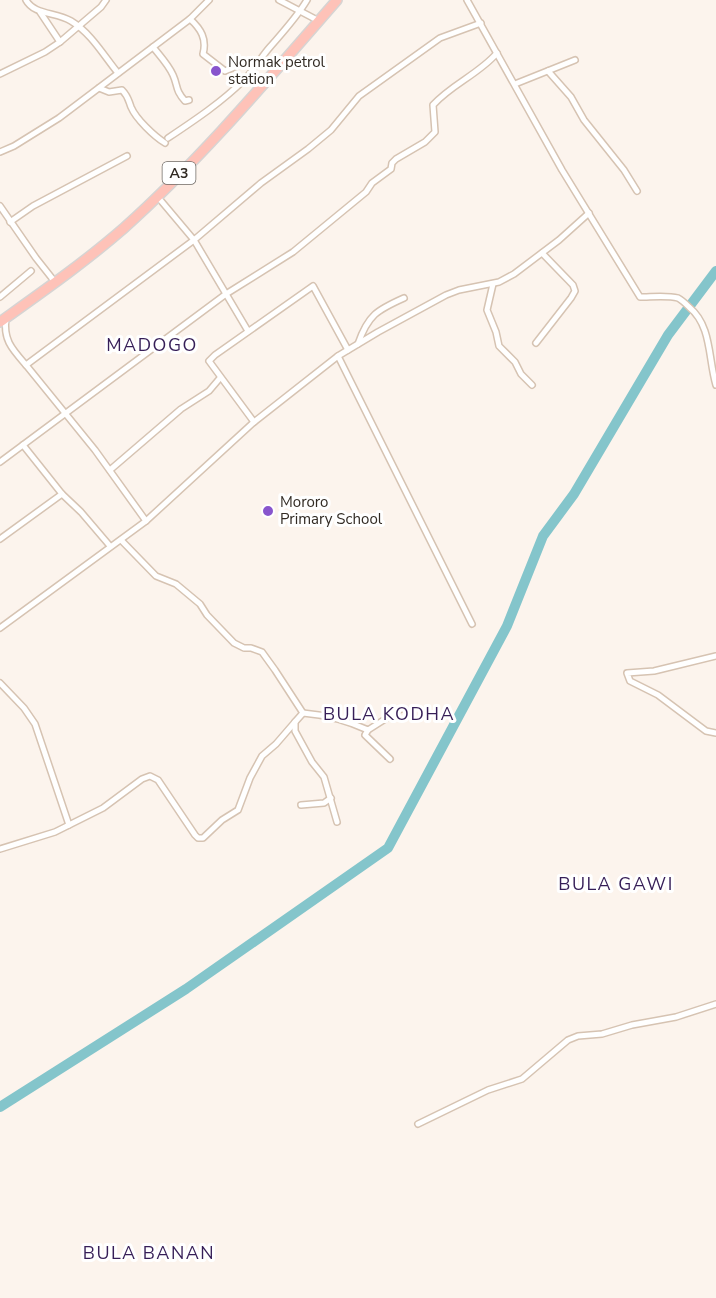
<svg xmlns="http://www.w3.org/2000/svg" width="716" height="1298" viewBox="0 0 716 1298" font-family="'Nunito Sans',sans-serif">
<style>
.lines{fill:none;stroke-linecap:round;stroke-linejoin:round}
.river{stroke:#84c5cb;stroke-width:10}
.minor-casing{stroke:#d6c3b2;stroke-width:8}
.trunk-casing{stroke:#d6d4d3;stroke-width:12}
.minor{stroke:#fff;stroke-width:5}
.trunk{stroke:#fec2b8;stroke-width:9}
.poi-dot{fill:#8855cd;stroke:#fff;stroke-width:2}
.labels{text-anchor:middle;stroke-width:6;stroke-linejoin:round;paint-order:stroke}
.shield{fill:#fff;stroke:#6f6a65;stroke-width:1.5}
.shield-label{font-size:14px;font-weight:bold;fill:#312a23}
.poi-label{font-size:15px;fill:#312a23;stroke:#fff;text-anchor:start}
.quarter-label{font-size:18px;letter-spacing:1.5px;fill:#361e57;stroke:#fff}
</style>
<rect width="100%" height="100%" fill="#fcf4ed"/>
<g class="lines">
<!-- river -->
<polyline class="river" points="0,1107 186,989 388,848 507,626 543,536 574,494 668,335 716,271"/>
<defs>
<g id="minor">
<path d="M26,0C34,15 56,12 71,21C91,33 104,56 118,73"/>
<polyline points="279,0 319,21"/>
<path d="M467,0L562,170L640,297C651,297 667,295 678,298C682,300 686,304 689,307C712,326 708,358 716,385"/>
<polyline points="40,12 60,42"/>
<path d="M190,19C201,29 207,39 203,54L225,71L242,64H259"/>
<path d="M153,47C160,56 168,64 173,75C178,86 175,90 185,101L189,100"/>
<polyline points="548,71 571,97 584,120 624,170 637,191"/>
<polyline points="0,74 45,52 60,42 101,7 106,0"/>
<polyline points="515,84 575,60"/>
<path d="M99,88L109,92L122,90C128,96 128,99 131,107C136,119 154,136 165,143"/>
<path d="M168,138C195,120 222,102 245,79C255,69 261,57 270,47C283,32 297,17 307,0"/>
<polyline points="0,152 14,146 59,118 190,19 209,0"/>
<polyline points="157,196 194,240 248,331"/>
<polyline points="0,206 36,258 55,282"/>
<polyline points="10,222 33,206 127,156"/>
<polyline points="493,284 487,310 496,332 499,346 515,362 521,374 532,385"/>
<polyline points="0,297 31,271"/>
<path d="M6,318C3,340 12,349 26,365"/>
<polyline points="536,343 571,298 575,291 573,285 542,253"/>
<path d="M358,344C368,315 377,310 404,298"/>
<polyline points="338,356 472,624"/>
<polyline points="254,422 209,361 215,355 313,286 348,350"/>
<polyline points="23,445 62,494 81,512 110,546"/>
<path d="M0,462L226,294L293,252L366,192L372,183L391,169L392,163L396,159L425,142L435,132L433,105C452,84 479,74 497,53"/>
<polyline points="110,470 181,409 209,391 220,378"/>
<polyline points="146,521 95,450 26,365 194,240 261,183 308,149 331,130 359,96 440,38 481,23"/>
<polyline points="0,539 62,494"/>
<polyline points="121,540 156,576 176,584 200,604 207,615 234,643 244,648 251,648 262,652 275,670 303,713 295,722 295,731 312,762 324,777 337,822"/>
<polyline points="0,628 146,521 254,422 338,356 378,332 446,295 459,290 499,282 514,274 559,240 589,213"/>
<polyline points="716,656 654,671 627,673 630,681 658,695 706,731 716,733"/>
<polyline points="0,683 24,708 35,724 69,825 55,832 0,849"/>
<path d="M303,713C327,715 346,720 368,730L401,709"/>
<polyline points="368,730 365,735 390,759"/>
<polyline points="301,805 324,803 331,798"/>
<polyline points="69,825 103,808 142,779 150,776 158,780 195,835 198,838 203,838 222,820 238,810 250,778 262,756 276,744 295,722"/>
<polyline points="418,1124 488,1090 522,1079 568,1040 578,1036 602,1034 632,1025 676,1017 716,1004"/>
</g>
<path id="trunk" d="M0,322C42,292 85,262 124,228C201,159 269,78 337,0"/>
</defs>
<!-- minor casing -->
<use href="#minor" class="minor-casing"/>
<!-- trunk casing -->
<use href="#trunk" class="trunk-casing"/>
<!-- minor -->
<use href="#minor" class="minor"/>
<!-- trunk -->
<use href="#trunk" class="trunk"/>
</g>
<!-- markers -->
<g class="poi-dot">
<circle cx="216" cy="71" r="6"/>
<circle cx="268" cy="511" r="6"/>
</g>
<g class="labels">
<!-- shield labels -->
<rect class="shield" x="162.5" y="162" width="33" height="22" rx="4.5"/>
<g class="shield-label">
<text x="179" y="178">A3</text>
</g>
<!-- poi labels -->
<g class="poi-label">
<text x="228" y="67">Normak petrol<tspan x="228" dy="17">station</tspan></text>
<text x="280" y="507">Mororo<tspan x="280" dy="17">Primary School</tspan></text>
</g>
<!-- quarter labels -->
<g class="quarter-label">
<text x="152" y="351">MADOGO</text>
<text x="389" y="720">BULA KODHA</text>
<text x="616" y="890">BULA GAWI</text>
<text x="149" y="1259">BULA BANAN</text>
</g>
</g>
</svg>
